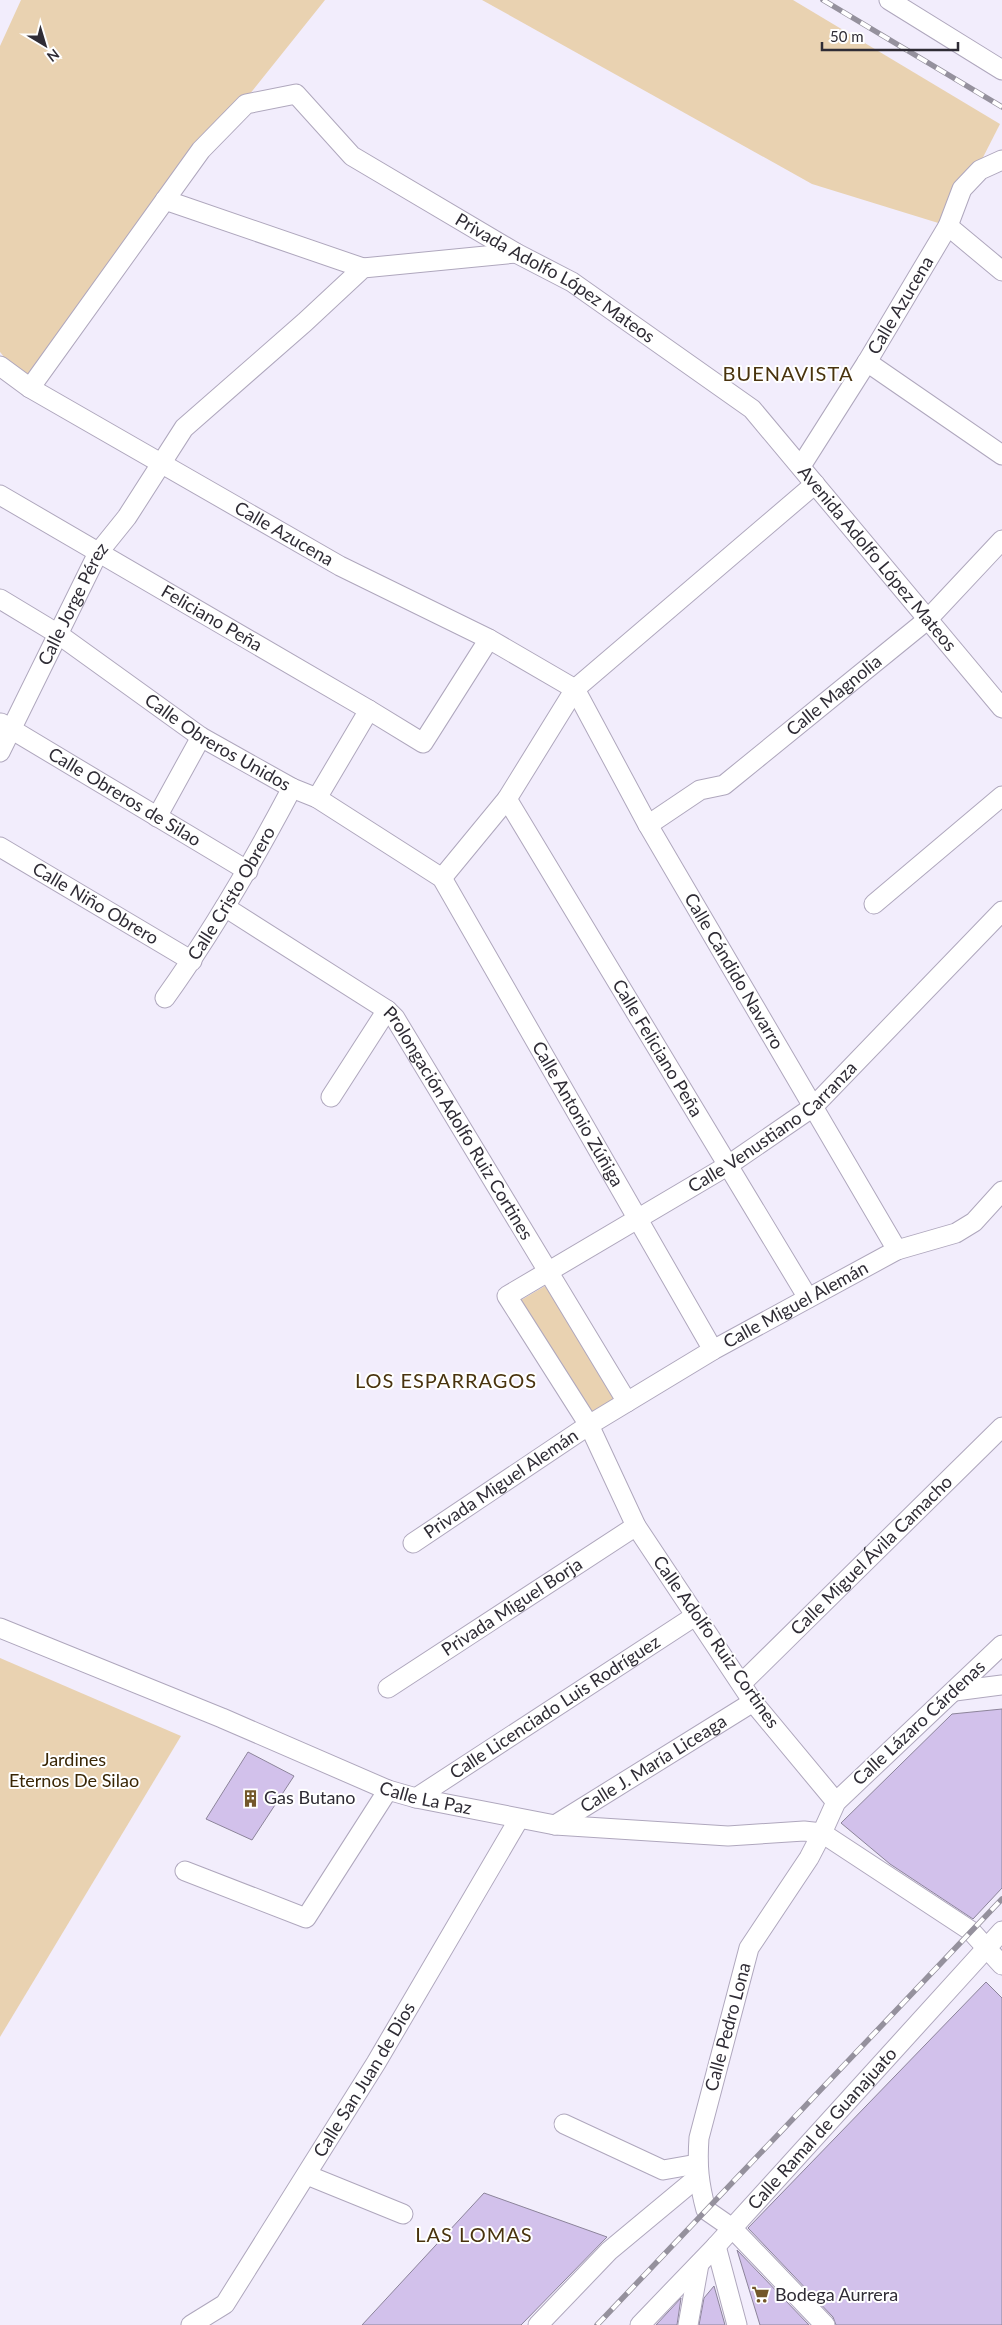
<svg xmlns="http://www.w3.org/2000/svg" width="1002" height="2325" viewBox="0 0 1002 2325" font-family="Lato,sans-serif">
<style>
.green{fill:#e9d2b1}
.building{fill:#d2c1eb;stroke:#8c849a}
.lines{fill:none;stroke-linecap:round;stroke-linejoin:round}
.minor-casing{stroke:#afa7bd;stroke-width:21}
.minor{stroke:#fff;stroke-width:19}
.rail-casing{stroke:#95919d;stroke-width:5.5}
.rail{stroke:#fff;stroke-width:4;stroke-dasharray:11;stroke-linecap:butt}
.labels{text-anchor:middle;stroke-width:4;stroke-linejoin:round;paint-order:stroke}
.street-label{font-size:18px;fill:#2f2c35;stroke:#fff}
.park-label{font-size:18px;fill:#392605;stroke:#fff}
.poi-label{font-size:18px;fill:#2f2c35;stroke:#fff;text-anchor:start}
.quarter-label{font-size:20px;letter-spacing:1px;fill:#49330e;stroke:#fff}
</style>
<rect width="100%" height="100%" fill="#f2edfc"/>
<!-- green -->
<g class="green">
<polygon points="21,0 325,0 165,200 30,388 0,352 0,46"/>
<polygon points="482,0 793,0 1000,124 948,226 812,184"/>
<polygon points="545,1286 618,1399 590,1415 516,1303"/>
<polygon points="0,1658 181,1736 0,2037"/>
</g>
<!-- building -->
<g class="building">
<polygon points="1002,1709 1002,1888 973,1919 890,1864 841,1823 952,1714"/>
<polygon points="248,1752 294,1776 252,1840 206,1819"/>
<polygon points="986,1982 1002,1998 1002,2325 836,2325 833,2317 748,2228"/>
<polygon points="484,2193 607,2237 521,2325 362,2325"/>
<polygon points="737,2250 809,2325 760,2325"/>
<polygon points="714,2286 725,2325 699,2325 704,2298"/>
<polygon points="681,2298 677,2325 656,2325"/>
</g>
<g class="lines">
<defs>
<g id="minor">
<polyline points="889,0 1002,70"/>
<polyline points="165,200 363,268"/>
<polyline points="948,226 1002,271"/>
<polyline points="867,362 1002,455"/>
<path id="s1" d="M0,366L30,388L340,566L489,639L575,689L648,825L897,1250"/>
<path id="s2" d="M30,388L201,150L246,104L296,94L352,156L516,253L572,282L752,409L1002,708"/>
<path id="s3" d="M801,466L867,362L948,226L962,189L980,170L1002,160"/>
<path id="s4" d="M0,495L369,710L423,743L489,639"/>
<path id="s5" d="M0,599L58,634L201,737L292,788L317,798L442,878L713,1350"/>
<path id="s6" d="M1,723L248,871"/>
<path id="s7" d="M0,752L98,553L127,517L184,428L305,322L363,268L516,253"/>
<polyline points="317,798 369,710"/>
<path id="s8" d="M507,799L808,1298"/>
<polyline points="157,817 201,737"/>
<path id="s9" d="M648,825L700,790L724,785L927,620L1002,540"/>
<path id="s10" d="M0,847L192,961"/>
<polyline points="442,878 507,799 575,689 815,484"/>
<polyline points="874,904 1002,796"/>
<path id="s11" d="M225,907L387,1010L395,1018L627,1402"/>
<path id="s12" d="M165,998C213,931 254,860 292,788"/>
<polyline points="331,1097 387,1010"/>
<path id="s13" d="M413,1543L589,1425L713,1350L897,1250L956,1233L974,1222L1002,1191"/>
<path id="s14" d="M0,1628L222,1718L388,1790L416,1798L555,1825L728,1836L804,1831L822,1833L809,1858L749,1948L699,2138C697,2166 699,2184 706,2210L732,2228L825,2325"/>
<polyline points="1002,1645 836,1802 822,1833 971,1931 1002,1965"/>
<path id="s15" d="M742,1683L1002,1427"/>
<path id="s16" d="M388,1688L636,1526"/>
<polyline points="955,1691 1002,1685"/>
<path id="s17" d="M416,1798L695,1616"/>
<path id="s18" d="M836,1802L753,1702L636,1526L589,1425L507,1296L727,1166L813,1107L1002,911"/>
<path id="s19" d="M555,1825L753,1702"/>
<polyline points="185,1871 306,1918 388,1790"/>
<polyline points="564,2124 663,2170 697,2164"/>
<polyline points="307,2175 403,2214"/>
<polyline points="716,2246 737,2325"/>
<path id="s20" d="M191,2325L225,2304L376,2063L519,1819"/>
<polyline points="538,2325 609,2251 698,2177"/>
<path id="s21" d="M640,2325L716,2246L1002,1931"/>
<polyline points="688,2325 699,2264"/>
</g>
</defs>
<!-- minor casing -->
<use href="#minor" class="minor-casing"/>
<!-- minor -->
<use href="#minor" class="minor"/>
<defs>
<g id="rail">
<polyline points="823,0 1002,107"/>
<polyline points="597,2325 1002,1899"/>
</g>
</defs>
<!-- rail casing -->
<use href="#rail" class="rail-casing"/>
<!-- rail -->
<use href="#rail" class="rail"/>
</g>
<!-- icons -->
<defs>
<symbol id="building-bare" viewBox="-9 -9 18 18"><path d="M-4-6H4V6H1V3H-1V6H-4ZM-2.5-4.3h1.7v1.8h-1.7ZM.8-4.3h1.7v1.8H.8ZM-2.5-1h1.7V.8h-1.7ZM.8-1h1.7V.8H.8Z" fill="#73572a" stroke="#fff" stroke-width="2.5" paint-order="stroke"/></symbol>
<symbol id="supermarket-bare" viewBox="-9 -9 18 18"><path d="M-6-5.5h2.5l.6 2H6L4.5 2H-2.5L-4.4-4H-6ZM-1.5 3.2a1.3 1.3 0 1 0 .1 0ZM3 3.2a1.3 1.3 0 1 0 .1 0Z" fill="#73572a" stroke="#fff" stroke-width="2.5" paint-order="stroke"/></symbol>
</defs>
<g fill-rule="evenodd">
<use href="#building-bare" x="238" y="1786" width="25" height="25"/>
<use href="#supermarket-bare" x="748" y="2282" width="25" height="25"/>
</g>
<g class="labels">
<!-- street labels -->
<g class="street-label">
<text dy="6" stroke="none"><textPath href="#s2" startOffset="729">Privada Adolfo López Mateos</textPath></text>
<text dy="6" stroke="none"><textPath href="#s3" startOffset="189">Calle Azucena</textPath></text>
<text dy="6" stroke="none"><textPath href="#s1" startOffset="330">Calle Azucena</textPath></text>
<text dy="6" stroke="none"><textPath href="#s2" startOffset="1161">Avenida Adolfo López Mateos</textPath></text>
<text dy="6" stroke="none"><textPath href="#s7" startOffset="165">Calle Jorge Pérez</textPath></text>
<text dy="6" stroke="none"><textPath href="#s4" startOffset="245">Feliciano Peña</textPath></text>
<text dy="6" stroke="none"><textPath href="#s9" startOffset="229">Calle Magnolia</textPath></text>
<text dy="6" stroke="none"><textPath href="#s5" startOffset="261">Calle Obreros Unidos</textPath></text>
<text dy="6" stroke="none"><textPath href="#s6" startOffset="144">Calle Obreros de Silao</textPath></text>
<text dy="6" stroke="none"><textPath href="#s12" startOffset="124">Calle Cristo Obrero</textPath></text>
<text dy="6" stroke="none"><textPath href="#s10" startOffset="111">Calle Niño Obrero</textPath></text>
<text dy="6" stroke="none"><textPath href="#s1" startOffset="984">Calle Cándido Navarro</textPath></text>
<text dy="6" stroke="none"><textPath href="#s8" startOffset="291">Calle Feliciano Peña</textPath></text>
<text dy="6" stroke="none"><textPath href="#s5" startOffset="796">Calle Antonio Zúñiga</textPath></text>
<text dy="6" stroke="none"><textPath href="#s11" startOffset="326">Prolongación Adolfo Ruiz Cortines</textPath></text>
<text dy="6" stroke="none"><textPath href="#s18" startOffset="921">Calle Venustiano Carranza</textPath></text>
<text dy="6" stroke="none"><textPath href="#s13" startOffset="451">Calle Miguel Alemán</textPath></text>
<text dy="6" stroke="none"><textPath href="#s13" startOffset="106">Privada Miguel Alemán</textPath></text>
<text dy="6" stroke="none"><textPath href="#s15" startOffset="182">Calle Miguel Ávila Camacho</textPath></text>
<text dy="6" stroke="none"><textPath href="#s16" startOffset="148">Privada Miguel Borja</textPath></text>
<text transform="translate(716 1642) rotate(55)" y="6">Calle Adolfo Ruiz Cortines</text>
<text dy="6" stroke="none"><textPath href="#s17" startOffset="166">Calle Licenciado Luis Rodríguez</textPath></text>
<text transform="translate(919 1723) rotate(-43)" y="6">Calle Lázaro Cárdenas</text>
<text dy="6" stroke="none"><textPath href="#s19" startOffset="116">Calle J. María Liceaga</textPath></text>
<text dy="6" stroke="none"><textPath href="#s14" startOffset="459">Calle La Paz</textPath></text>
<text transform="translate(728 2027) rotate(-75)" y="6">Calle Pedro Lona</text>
<text dy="6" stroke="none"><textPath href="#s20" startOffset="304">Calle San Juan de Dios</textPath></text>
<text dy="6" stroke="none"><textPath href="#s21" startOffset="268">Calle Ramal de Guanajuato</textPath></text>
</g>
<!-- park labels -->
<g class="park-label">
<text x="74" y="1766">Jardines<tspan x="74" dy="21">Eternos De Silao</tspan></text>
</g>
<!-- poi labels -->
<g class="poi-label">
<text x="264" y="1804">Gas Butano</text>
<text x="775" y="2301">Bodega Aurrera</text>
</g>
<!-- quarter labels -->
<g class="quarter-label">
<text x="788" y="381">BUENAVISTA</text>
<text x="446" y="1388">LOS ESPARRAGOS</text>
<text x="474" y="2242">LAS LOMAS</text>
</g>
</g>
<!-- north arrow -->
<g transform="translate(45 45) rotate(142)" stroke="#ffffff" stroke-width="4" paint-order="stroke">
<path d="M0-4L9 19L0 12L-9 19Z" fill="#2f2c35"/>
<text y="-8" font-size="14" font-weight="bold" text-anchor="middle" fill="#2f2c35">N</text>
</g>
<!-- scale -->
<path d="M822 42v8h136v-8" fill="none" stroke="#2f2c35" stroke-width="2.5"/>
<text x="830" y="42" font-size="15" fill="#2f2c35" stroke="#ffffff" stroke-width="4" paint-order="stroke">50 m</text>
</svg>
